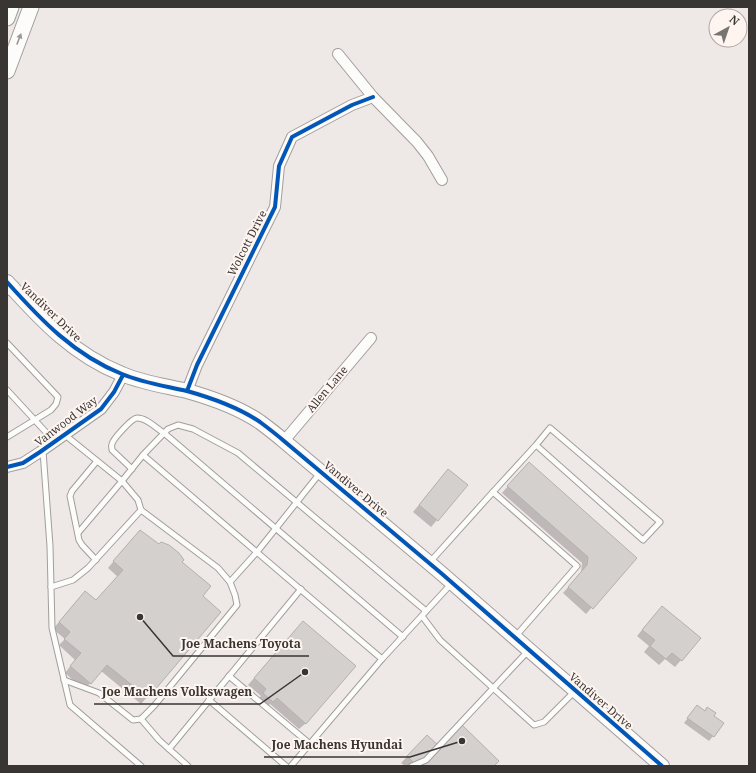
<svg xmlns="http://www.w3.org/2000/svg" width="756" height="773" viewBox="0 0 756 773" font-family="'Noto Serif',serif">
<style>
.shadow{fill:#0003}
.building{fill:#d3d0cd;stroke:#b4b0ae}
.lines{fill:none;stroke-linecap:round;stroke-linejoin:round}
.service-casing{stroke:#a39e9d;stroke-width:7}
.minor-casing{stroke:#a39e9d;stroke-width:12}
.secondary-casing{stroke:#a39e9d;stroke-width:16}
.primary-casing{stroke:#a39e9d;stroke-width:17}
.service{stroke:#fcfcfb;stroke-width:5}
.minor{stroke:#fcfcfb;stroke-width:10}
.secondary{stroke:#fcfcfb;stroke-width:14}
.primary{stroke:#fcfcfb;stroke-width:15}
.cycleway-casing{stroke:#fef5f0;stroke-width:6}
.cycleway{stroke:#0057b8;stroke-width:4}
.oneway{fill:#9a9897}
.labels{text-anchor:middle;stroke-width:4;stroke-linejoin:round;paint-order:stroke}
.street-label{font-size:11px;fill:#393533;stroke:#fef5f0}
.leader{fill:none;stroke:#393533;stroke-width:1.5}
.callout-dot{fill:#393533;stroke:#fef5f0;stroke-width:1.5}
.callout-label{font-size:12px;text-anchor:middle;font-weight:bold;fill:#393533;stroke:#fef5f0;stroke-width:4;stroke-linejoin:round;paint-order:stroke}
</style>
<rect width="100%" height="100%" fill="#eee8e6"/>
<!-- shadow -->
<g class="shadow">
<polygon points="523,469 636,558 586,614 563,593 581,572 582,563 502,493"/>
<polygon points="442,477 466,486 431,527 413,512"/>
<polygon points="134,537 181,562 201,596 220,613 141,704 101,671 84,690 65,673 75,660 59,645 65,639 53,629 79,598 96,601 118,577 108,568"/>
<polygon points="656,613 700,638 675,667 665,659 659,665 644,652 649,646 637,636"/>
<polygon points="297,628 306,723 299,729 270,704 266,708 257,700 261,696 248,685"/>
<polygon points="697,706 704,711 707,708 713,716 723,724 709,741 684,723"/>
<polygon points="427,736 440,748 493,766 405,766 401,763"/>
</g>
<!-- building -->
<g class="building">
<polygon points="529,462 637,558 593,609 568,587 587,565 588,557 507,486"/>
<polygon points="448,469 468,485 438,521 419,505"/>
<polygon points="140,530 159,544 161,542 169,545 179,553 184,560 182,562 211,586 203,596 221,612 148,698 107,665 91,684 70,666 81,653 64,639 70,632 59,622 85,591 96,600 123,570 113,561"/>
<polygon points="662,606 701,638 682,661 672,653 666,659 650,646 655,640 642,630"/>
<polygon points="303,621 356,666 306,724 277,698 273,702 263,693 266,689 254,678"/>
<polygon points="697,705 705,711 707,707 716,713 714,716 724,723 714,737 687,718"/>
<polygon points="461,724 499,761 494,766 417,766 407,756 427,735 440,747"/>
</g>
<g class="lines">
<defs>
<g id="service">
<polyline points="7,343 58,397 56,404 51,410 7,437"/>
<polyline points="7,390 55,442"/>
<polyline points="65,435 122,481 143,455 382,659 452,583"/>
<polyline points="43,451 50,546 52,628 70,705 141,766"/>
<polyline points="143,455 168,429 178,425 193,429 238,453 426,611"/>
<path d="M132,469L112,450C112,447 111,447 112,444C113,439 132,418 137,418C147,418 156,428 164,433L403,637"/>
<polyline points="493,492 536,445 643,540 660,522 550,428 536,445"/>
<polyline points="96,560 82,545 79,540 70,496 72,491 97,461"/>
<polyline points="430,562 493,492 577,566 515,637"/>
<polyline points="230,582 257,552 320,473"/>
<polyline points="51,587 73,580 88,568 141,510 138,500 122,481 78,533"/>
<polyline points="422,616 440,640 534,725 544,722 575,691"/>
<polyline points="229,676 310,744"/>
<polyline points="64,680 99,693 133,720 141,719 154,706 237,605 235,595 230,582 218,568 141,510"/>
<polyline points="209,700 286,766"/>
<polyline points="141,719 159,740 188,766"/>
<polyline points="169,749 301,589"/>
<polyline points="291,766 382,659"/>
<polyline points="412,766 426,760 528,651"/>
</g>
<g id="minor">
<polyline points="338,54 373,97 417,142 428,156 442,180"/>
<polyline points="187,391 197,365 275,207 279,166 292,137 352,105 373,97"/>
<polyline points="284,441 371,338"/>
<polyline points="7,467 23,463 40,452 101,409 114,392 123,375"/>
</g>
<path id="secondary" d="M7,282C41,320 74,355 122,374C143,383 166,386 187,391C212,398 238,407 260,422C268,428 276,434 284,441L441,573L662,766"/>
<g id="primary">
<polyline points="7,18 11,7"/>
<polyline points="7,71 31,7"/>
<polyline points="7,285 12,288"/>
</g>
</defs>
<!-- service casing -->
<use href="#service" class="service-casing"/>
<!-- minor casing -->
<use href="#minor" class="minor-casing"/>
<!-- secondary casing -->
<use href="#secondary" class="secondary-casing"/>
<!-- primary casing -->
<use href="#primary" class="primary-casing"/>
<!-- service -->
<use href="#service" class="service"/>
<!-- minor -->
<use href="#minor" class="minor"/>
<!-- secondary -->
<use href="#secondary" class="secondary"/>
<!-- primary -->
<use href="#primary" class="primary"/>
<defs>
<g id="cycleway">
<path d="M7,282C41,320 74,355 122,374C143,383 166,386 187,391C212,398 238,407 260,422C268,428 276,434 284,441L441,573L662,766"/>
<polyline points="187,391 197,365 275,207 279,166 292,137 352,105 373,97"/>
<polyline points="7,467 23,463 40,452 101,409 114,392 123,375"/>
</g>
</defs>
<!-- cycleway casing -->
<use href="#cycleway" class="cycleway-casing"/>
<!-- cycleway -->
<use href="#cycleway" class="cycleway"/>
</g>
<!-- one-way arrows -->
<defs><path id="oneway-solid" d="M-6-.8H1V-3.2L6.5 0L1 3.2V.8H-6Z"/></defs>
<use class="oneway" href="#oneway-solid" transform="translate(19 39) rotate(-69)"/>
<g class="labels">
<!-- street labels -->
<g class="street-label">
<text transform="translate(247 243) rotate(-63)" y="4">Wolcott Drive</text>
<text transform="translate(51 312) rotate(44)" y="4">Vandiver Drive</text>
<text transform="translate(327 389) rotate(-50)" y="4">Allen Lane</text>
<text transform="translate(66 421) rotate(-37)" y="4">Vanwood Way</text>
<text transform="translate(356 489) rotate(40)" y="4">Vandiver Drive</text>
<text transform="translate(601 701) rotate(41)" y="4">Vandiver Drive</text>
</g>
</g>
<!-- callouts -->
<path class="leader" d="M140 617L173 656H309M305 672L260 704H94M462 741L410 757H264"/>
<g class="callout-dot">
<circle cx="140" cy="617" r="4"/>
<circle cx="305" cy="672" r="4"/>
<circle cx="462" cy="741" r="4"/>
</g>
<g class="callout-label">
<text x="241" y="648">Joe Machens Toyota</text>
<text x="177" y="696">Joe Machens Volkswagen</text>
<text x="337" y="749">Joe Machens Hyundai</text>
</g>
<!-- border -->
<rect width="756" height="773" fill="none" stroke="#393533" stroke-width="16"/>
<!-- north arrow -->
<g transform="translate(728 28) rotate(40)"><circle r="19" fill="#fef5f0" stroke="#afa8a4"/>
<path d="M0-3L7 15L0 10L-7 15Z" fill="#787472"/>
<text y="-6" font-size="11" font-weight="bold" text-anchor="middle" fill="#393533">N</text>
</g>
</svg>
